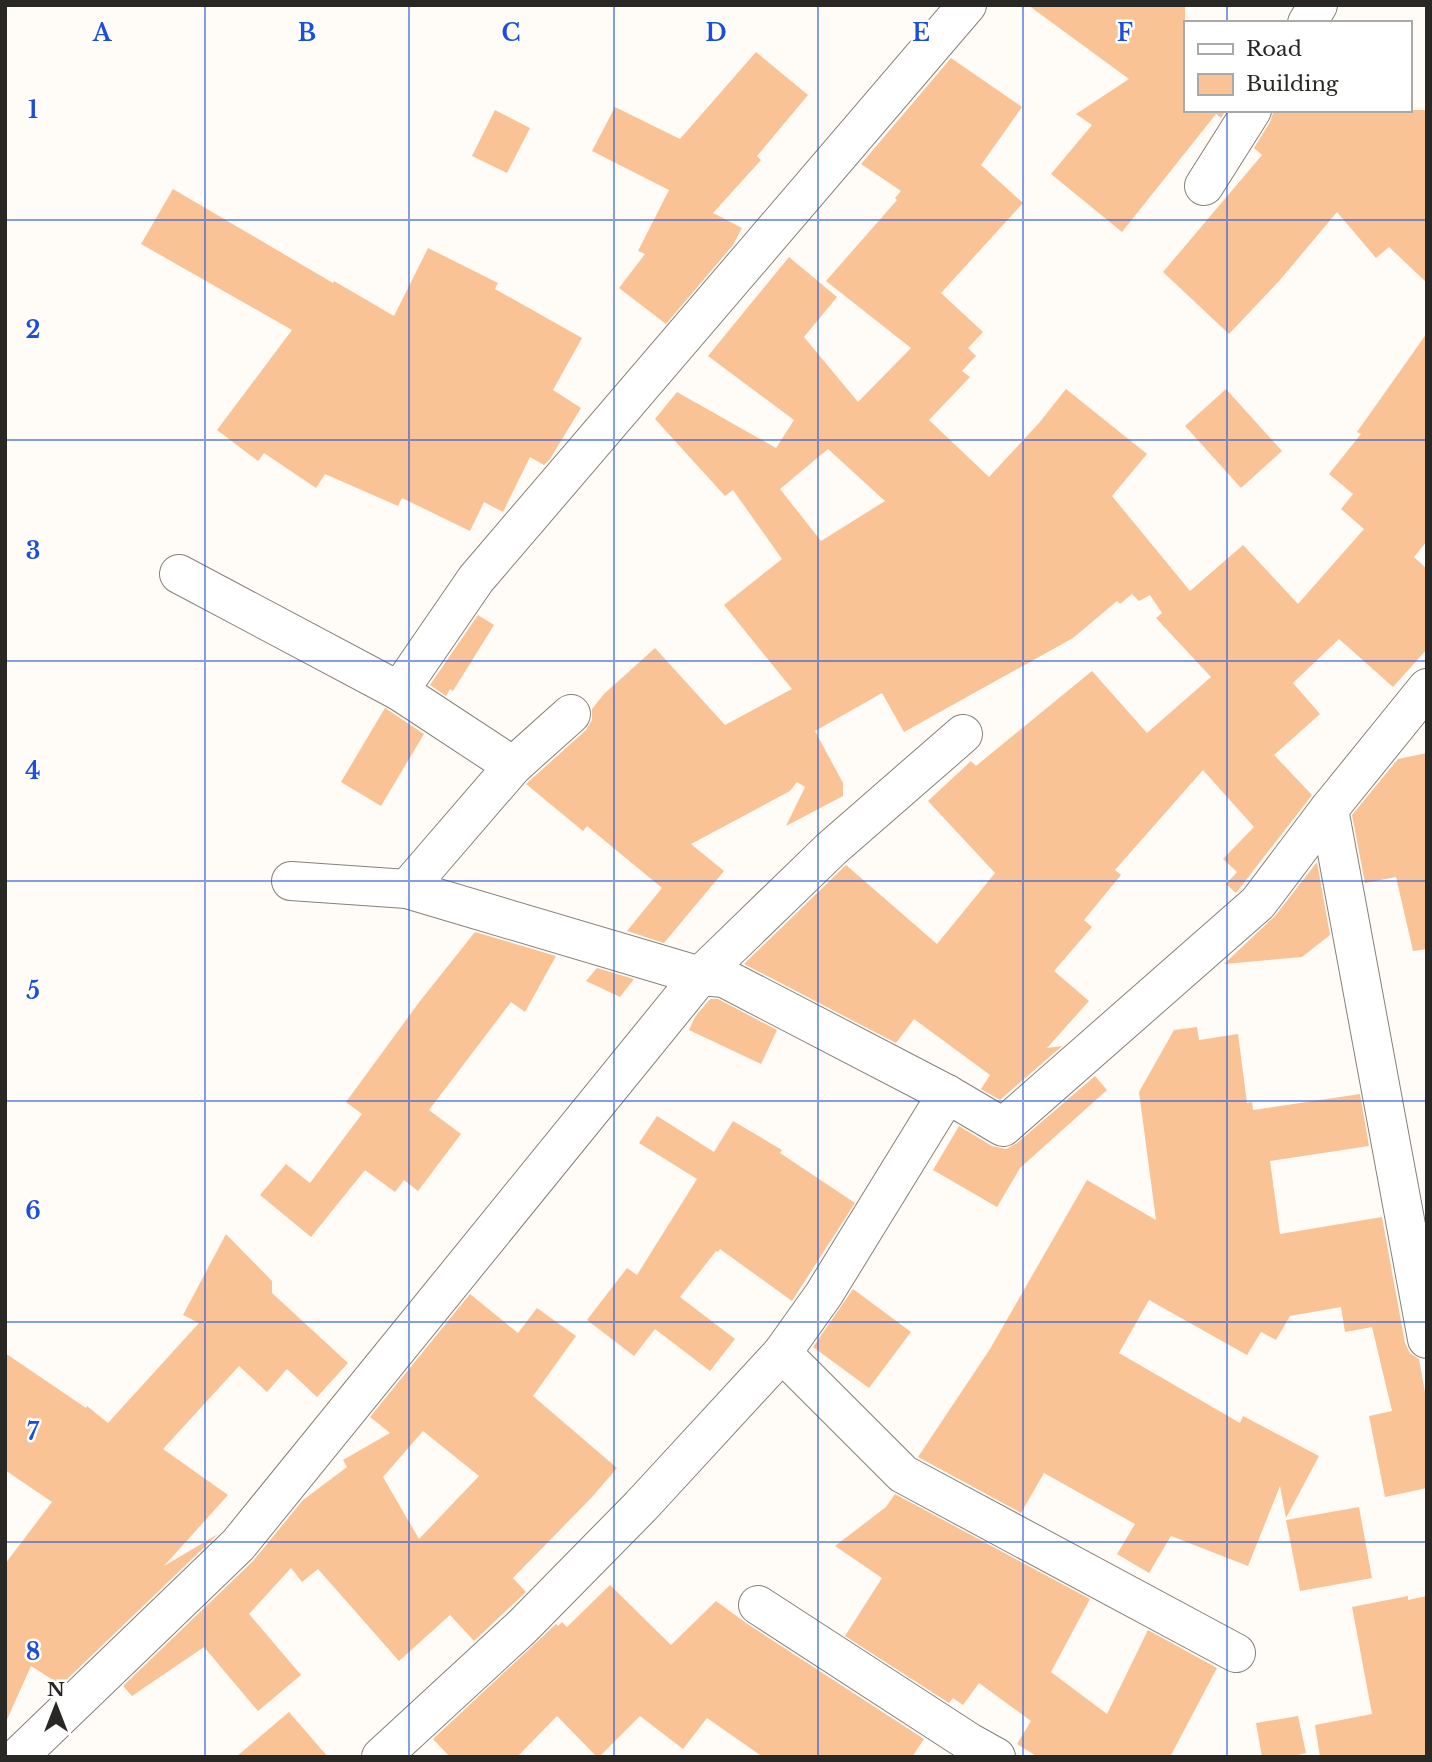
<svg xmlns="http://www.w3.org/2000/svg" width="1432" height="1762" viewBox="0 0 1432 1762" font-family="'Libre Baskerville',serif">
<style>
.building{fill:#fac396;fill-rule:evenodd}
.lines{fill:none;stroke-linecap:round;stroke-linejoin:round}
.minor-casing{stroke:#85817b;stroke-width:40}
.minor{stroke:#fff;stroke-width:38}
.grid{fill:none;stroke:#1d4ed8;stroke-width:2;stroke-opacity:0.55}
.grid-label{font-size:23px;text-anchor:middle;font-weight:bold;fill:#1d4ed8;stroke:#fff;stroke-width:5;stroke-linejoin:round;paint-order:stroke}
</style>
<rect width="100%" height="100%" fill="#fffbf6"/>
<!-- building -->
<g class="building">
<polygon points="1028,5 1185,5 1185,110 1226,110 1221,118 1216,114 1122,232 1051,174 1092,125 1076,114 1129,79"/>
<polygon points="756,52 808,95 757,156 761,160 713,213 742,228 733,245 666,324 619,288 645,254 638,251 669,190 592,151 615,107 680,139"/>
<path d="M951,58L1022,107L981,165L1023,203L941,293L983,332L968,348L976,356L962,371L970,377L929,420L989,477L1039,423L1066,389L1147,454L1112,496L1190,591L1243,545L1298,604L1364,529L1341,509L1353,494L1329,474L1361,434L1357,432L1427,333V541L1414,557L1427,569V649L1393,687L1339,639L1293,683L1320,714L1274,755L1312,795L1236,893L1226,884L1237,872L1223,859L1254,827L1203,770L1115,870L1121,875L1084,920L1092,927L1054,971L1089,1001L1047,1048L1062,1046L1000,1100L981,1089L990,1075L914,1019L896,1043L744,964L846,865L937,944L995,873L928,801L971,761L976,766L1092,671L1147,733L1211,677L1156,618L1162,613L1150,595L1139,601L1132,594L1120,604L1117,601L1073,638L904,732L882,693L815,731L843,783V796L786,826L805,787L797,782L790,791L691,844L724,871L664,943L627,931L662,888L587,826L583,831L526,784L586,730L592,720V709L604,694L655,648L725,725L792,689L724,605L782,559L733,490L725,496L655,419L677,392L776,448L794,420L708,356L789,257L837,297L804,337L858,402L911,348L826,281L897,200L895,198L901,191L861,164ZM828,449L885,501L821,541L780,489Z"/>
<polygon points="495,110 530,128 507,173 472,156"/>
<polygon points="1274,110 1427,110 1427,283 1389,247 1376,258 1337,212 1280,280 1229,334 1163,272 1262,155 1254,148 1270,122"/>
<polygon points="173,189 333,283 334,281 394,316 428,248 498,283 495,289 582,338 553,390 581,408 550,459 544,465 530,457 503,512 484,502 470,531 402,498 398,506 325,474 316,488 264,453 258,461 217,430 292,330 141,244"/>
<polygon points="1226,389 1282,451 1241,488 1185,426"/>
<polygon points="478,615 494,625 453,691 450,689 446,696 430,685"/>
<polygon points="385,708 424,734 381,806 341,782"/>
<polygon points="1427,753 1427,949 1413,951 1396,877 1365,883 1352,815 1398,759"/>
<polygon points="1317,862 1330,935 1302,957 1224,964 1275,916"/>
<polygon points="475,932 556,956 525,1012 511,1002 429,1110 461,1134 418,1191 404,1180 395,1192 365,1170 311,1237 260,1195 286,1164 310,1183 362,1114 346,1102 420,1001"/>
<polygon points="597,968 634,979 620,997 586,981"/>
<polygon points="710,999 718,999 777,1030 761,1064 689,1030 695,1017"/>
<polygon points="1197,1027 1199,1040 1238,1034 1247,1103 1252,1102 1253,1110 1360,1094 1369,1146 1270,1161 1280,1234 1382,1217 1405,1343 1410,1353 1419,1359 1427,1403 1427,1488 1385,1497 1369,1416 1392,1411 1372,1327 1345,1332 1341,1307 1290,1316 1276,1340 1261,1332 1247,1355 1149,1300 1119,1353 1240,1423 1243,1416 1319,1456 1286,1518 1280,1486 1248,1566 1171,1536 1149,1573 1117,1554 1135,1524 1044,1473 1021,1513 918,1457 990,1349 1087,1180 1156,1220 1139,1092 1174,1030"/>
<polygon points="1095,1076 1107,1090 1020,1168 997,1207 933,1170 959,1126 992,1146 1006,1149 1017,1143"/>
<polygon points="657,1116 714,1152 733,1121 782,1150 780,1153 855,1203 792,1301 720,1249 718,1252 716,1251 680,1297 735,1339 710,1371 655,1329 634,1356 587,1320 627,1268 637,1275 697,1179 639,1143"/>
<polygon points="226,1234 272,1281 272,1293 348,1363 317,1397 287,1369 267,1392 239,1366 163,1449 228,1495 164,1566 218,1534 61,1685 31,1666 5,1724 5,1564 52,1502 5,1470 5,1353 86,1408 87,1406 108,1423 199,1323 183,1315"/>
<polygon points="853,1289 911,1332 869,1388 813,1347"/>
<path d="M470,1294L518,1333L537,1308L576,1336L533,1396L617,1468L593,1496L513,1578L526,1592L474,1641L450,1615L399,1661L318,1569L302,1582L291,1568L249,1614L301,1675L258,1711L204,1647L132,1696L123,1686L253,1561L303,1500L347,1467L343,1460L390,1433L370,1417ZM423,1431L479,1476L419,1539L383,1477Z"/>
<polygon points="895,1494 1090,1599 1051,1672 1107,1714 1148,1630 1217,1668 1170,1757 1038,1757 1017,1744 1031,1721 979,1683 963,1705 953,1698 949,1703 845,1636 882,1578 835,1546 886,1507"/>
<polygon points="1359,1507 1372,1578 1300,1591 1286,1520"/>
<polygon points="610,1585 671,1645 716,1601 746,1623 924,1739 912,1757 763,1757 707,1718 683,1749 640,1716 599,1757 597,1757 557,1716 517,1757 450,1757 433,1739 556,1624 558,1626 562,1622 567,1627"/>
<polygon points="1408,1596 1408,1600 1427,1596 1427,1757 1320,1757 1315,1725 1372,1714 1352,1607"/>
<polygon points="289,1712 328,1757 236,1757"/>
<polygon points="1298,1716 1306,1753 1289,1757 1262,1757 1256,1723"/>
</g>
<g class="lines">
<defs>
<g id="minor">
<polyline points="1307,23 1318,5"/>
<polyline points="1204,186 1252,110"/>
<polyline points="179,574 399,691 513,766"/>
<polyline points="399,691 476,579 967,5"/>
<polyline points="1329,809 1427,1339"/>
<polyline points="291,881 407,889 700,976 724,978 947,1094 1003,1127 1258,903 1329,809 1427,688"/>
<polyline points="407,889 513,766 571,714"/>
<polyline points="782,1353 903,1474 1236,1653"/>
<polyline points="758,1605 969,1742 996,1757"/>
<polyline points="18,1757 238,1545 700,976 831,849 963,734"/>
<polyline points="381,1757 522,1627 641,1506 782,1353 824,1294 947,1094"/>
</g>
</defs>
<!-- minor casing -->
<use href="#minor" class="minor-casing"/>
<!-- minor -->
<use href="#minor" class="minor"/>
</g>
<!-- grid -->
<path class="grid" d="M205,5V1757M409,5V1757M614,5V1757M818,5V1757M1023,5V1757M1227,5V23M1227,110V1757M5,220H1427M5,440H1427M5,661H1427M5,881H1427M5,1101H1427M5,1322H1427M5,1542H1427"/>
<g class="grid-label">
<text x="102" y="41">A</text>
<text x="307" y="41">B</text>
<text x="511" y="41">C</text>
<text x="716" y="41">D</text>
<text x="921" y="41">E</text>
<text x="1125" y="41">F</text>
<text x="33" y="118">1</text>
<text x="33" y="338">2</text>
<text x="33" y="559">3</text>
<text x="33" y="779">4</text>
<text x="33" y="999">5</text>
<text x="33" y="1219">6</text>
<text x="33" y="1440">7</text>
<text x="33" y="1660">8</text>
</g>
<!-- border -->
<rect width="1432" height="1762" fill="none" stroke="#292825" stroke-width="14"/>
<!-- legend -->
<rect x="1184" y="21" width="228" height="91" fill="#ffffff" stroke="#a9a9a8" stroke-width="2"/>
<rect x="1198" y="44" width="35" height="10" fill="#ffffff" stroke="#a9a9a8" stroke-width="2"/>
<text x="1246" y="56" font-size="21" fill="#292825">Road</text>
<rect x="1198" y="74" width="35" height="21" fill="#fac396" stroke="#a9a9a8" stroke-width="2"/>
<text x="1246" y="91" font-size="21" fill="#292825">Building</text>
<!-- north arrow -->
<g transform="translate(56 1706)" stroke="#ffffff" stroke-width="5" paint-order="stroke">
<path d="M0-5L12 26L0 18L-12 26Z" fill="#292825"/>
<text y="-10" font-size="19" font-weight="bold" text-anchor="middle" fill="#292825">N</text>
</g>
</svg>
